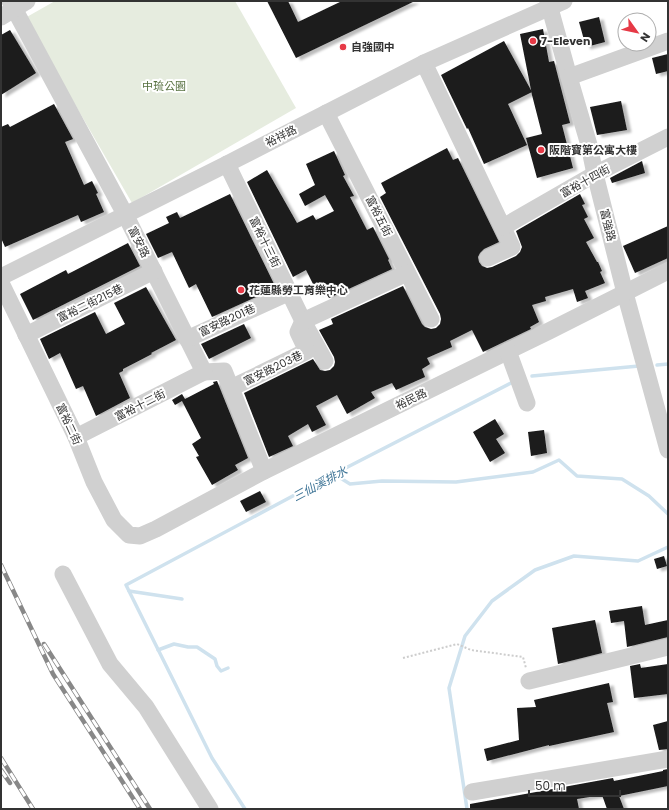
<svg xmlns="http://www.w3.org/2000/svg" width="669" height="810" viewBox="0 0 669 810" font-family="Poppins,'Noto Sans TC',sans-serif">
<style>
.green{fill:#e6ecdf}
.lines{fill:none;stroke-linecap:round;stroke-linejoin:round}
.stream{stroke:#cfe2ee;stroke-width:3.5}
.building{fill:#1a1a1a;filter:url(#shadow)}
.path{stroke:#cdcdcd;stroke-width:2;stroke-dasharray:2 2;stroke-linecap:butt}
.minor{stroke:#d0d0d0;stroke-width:17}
.rail-casing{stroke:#888;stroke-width:4.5}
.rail{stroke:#fff;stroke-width:3;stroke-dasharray:9;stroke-linecap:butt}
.poi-dot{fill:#e63946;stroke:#fff;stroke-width:1.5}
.labels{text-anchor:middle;stroke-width:4;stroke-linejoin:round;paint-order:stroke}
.poi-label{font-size:11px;font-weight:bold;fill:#333;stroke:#fff;text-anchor:start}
.park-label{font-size:11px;fill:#56703f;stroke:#fff}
.street-label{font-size:11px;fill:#333;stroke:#fff}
.water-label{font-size:12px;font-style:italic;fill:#3f7597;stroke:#fff}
</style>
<defs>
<filter id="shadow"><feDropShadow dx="4.5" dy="2.5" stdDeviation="1" flood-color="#0004"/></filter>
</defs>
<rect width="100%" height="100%" fill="#fff"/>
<!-- green -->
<polygon class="green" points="55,1 235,1 296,108 132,203 25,18"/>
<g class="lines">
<!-- stream -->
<g class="stream">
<polyline points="657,365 668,364"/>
<polyline points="532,376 639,366"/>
<polyline points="334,474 350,484 382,481 456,482 533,472 559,460 577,476 622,479 649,496 668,514"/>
<polyline points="129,591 182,599"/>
<polyline points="158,650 174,644 188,647 197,647 215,659 217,666 221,671 228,668"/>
<polyline points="245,809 212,758 126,585 334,474 513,382"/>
<polyline points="467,809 449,688 465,636 492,601 535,570 574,556 638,561 668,547"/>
</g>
</g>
<!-- building -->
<g class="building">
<polygon points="267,1 288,1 298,22 342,1 415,1 296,58"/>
<polygon points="599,17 605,42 586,47 579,22"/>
<polygon points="543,29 549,62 554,61 570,123 562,125 573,168 537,178 526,138 542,134 532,95 520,34"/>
<polygon points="10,30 36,73 1,95 1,35"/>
<polygon points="504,41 532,92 508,104 527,145 484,164 468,128 467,129 441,75"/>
<polygon points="668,54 668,71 656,74 652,58"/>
<polygon points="621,101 627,130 597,135 590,107"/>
<polygon points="54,104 73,139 65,142 84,185 92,181 98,193 96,194 104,212 81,222 78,215 5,247 1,238 1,127 8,124 10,127"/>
<polygon points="447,148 453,160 458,158 499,242 484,249 480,253 478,257 479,262 482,266 487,268 492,267 516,256 520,252 522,247 516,231 580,194 585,204 582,205 588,217 584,219 594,238 586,242 597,262 598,262 602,271 600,272 605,283 585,291 588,298 577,302 573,289 545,297 546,301 532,305 539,322 530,327 531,329 483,352 472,330 450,341 452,347 427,358 430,364 422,369 425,377 396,390 392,383 371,392 375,398 347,414 337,395 316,406 326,425 312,432 308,424 288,436 293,446 269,457 244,393 313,359 320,370 325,371 330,370 334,366 335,362 334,357 319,330 333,324 331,319 403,286 422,324 425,327 431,329 436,328 440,324 441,319 440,314 380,197 386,193 381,183"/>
<polygon points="334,151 345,175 343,176 354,196 350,197 367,230 373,227 389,259 388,260 392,269 329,298 324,290 318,294 306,270 293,277 247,182 267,170 297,223 313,215 316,220 334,211 325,195 305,206 299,194 315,185 306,164"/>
<polygon points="642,161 645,173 612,183 610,178"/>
<polygon points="230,194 276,288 212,317 196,284 189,288 172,252 158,258 146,234 169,223 166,217 177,212 180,218"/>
<polygon points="668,226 668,258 635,273 623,246"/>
<polygon points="128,243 140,266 33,320 20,294 66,270 68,274"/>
<polygon points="146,287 176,340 151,353 152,354 123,369 123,371 119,373 130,398 96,416 83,386 76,389 60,353 49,359 40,339 95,312 106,334 125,324 114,303"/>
<polygon points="244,324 251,338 209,359 201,344"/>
<polygon points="217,381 248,458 235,465 238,470 212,485 196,457 199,456 192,444 201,438 182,401 175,405 172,400 182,394 185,399 214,384 213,382"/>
<polygon points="495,419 504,434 496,439 505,453 490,462 473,432"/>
<polygon points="544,430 547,453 531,456 528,432"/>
<polygon points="260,491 266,502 246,512 240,501"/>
<polygon points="664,556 667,566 657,569 654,559"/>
<polygon points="642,606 645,625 668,620 668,637 627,647 624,621 611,623 609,611"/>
<polygon points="595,620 602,653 558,664 552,628"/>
<polygon points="640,664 641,668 668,664 668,694 634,698 630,666"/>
<polygon points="609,683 613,702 607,703 614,732 549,746 549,745 487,761 484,749 519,740 517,708 536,707 534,700"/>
<polygon points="668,721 668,749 659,750 653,725"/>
<polygon points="668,769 668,786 619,796 624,809 607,809 602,795 577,799 579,809 470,809 470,804 613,778 614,781 663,771 663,770"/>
</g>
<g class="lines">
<!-- path -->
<polyline class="path" points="403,658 457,644 471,650 523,657 526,668"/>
<!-- minor -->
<g class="minor">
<polyline points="10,1 126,216 204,372 224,371 264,471"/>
<polyline points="548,1 569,77 589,145 595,174 625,293 668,450"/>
<polyline points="1,17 27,1"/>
<polyline points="424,63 512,247 488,258"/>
<polyline points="569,77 668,41"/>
<polyline points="326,113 431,319"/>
<polyline points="227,164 303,321 325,361"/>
<polyline points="503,227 595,174 668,137"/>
<polyline points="1,277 227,164 424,63 564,1"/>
<polyline points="1,283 76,437 94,482 114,520 129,535 140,536 156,529 264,471 549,331 668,271"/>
<polyline points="26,335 154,271"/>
<polyline points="187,339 290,292"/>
<polyline points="508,351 527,403"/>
<polyline points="231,388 307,351 298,332 303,321 407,273"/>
<polyline points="76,437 204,372"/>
<polyline points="63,574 110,664 146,707 210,809"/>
<polyline points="529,681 668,647"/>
<polyline points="472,792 668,759"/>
</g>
<defs>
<g id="rail">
<polyline points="1,565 53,674 140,809"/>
<polyline points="44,644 150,809"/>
<polyline points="1,758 33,809"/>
<polyline points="1,770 10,783"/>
</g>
</defs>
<!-- rail casing -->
<use href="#rail" class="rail-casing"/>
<!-- rail -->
<use href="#rail" class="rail"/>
</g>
<!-- markers -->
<g class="poi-dot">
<circle cx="533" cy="41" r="4"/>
<circle cx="343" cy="47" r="4"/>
<circle cx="541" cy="150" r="4"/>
<circle cx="241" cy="290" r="4"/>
</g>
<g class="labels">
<!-- poi labels -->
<g class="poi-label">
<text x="541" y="45">7-Eleven</text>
<text x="351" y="51">自強國中</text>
<text x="549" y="154">阪階寶第公寓大樓</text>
<text x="249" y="294">花蓮縣勞工育樂中心</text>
</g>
<!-- park labels -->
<g class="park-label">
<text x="164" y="90">中琉公園</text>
</g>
<!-- street labels -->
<g class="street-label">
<text transform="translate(281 136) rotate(-27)" y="4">裕祥路</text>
<text transform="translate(585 181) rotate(-29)" y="4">富裕十四街</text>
<text transform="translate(379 216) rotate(63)" y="4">富裕五街</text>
<text transform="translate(608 225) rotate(76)" y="4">富強路</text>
<text transform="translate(139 242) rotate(63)" y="4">富安路</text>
<text transform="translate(265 242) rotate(64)" y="4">富裕十三街</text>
<text transform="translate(90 303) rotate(-26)" y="4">富裕二街215巷</text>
<text transform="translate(227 320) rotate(-25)" y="4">富安路201巷</text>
<text transform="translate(273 368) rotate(-26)" y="4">富安路203巷</text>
<text transform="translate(411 399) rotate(-26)" y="4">裕民路</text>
<text transform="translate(140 405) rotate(-27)" y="4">富裕十二街</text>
<text transform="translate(69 424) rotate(65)" y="4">富裕二街</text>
</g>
<!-- water labels -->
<g class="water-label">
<text transform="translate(320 484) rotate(-28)" y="4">三仙溪排水</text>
</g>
</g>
<!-- border -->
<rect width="669" height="810" fill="none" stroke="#333333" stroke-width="4"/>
<!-- north arrow -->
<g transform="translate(637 32) rotate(123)"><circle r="19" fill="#ffffff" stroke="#adadad"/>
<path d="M0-3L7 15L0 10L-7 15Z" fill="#e63946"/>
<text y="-6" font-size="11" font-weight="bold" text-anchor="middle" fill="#333333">N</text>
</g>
<!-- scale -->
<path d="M529 790v6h91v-6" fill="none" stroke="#333333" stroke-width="2"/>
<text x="535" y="790" font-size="12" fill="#333333" stroke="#ffffff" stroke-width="3" paint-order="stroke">50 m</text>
</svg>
